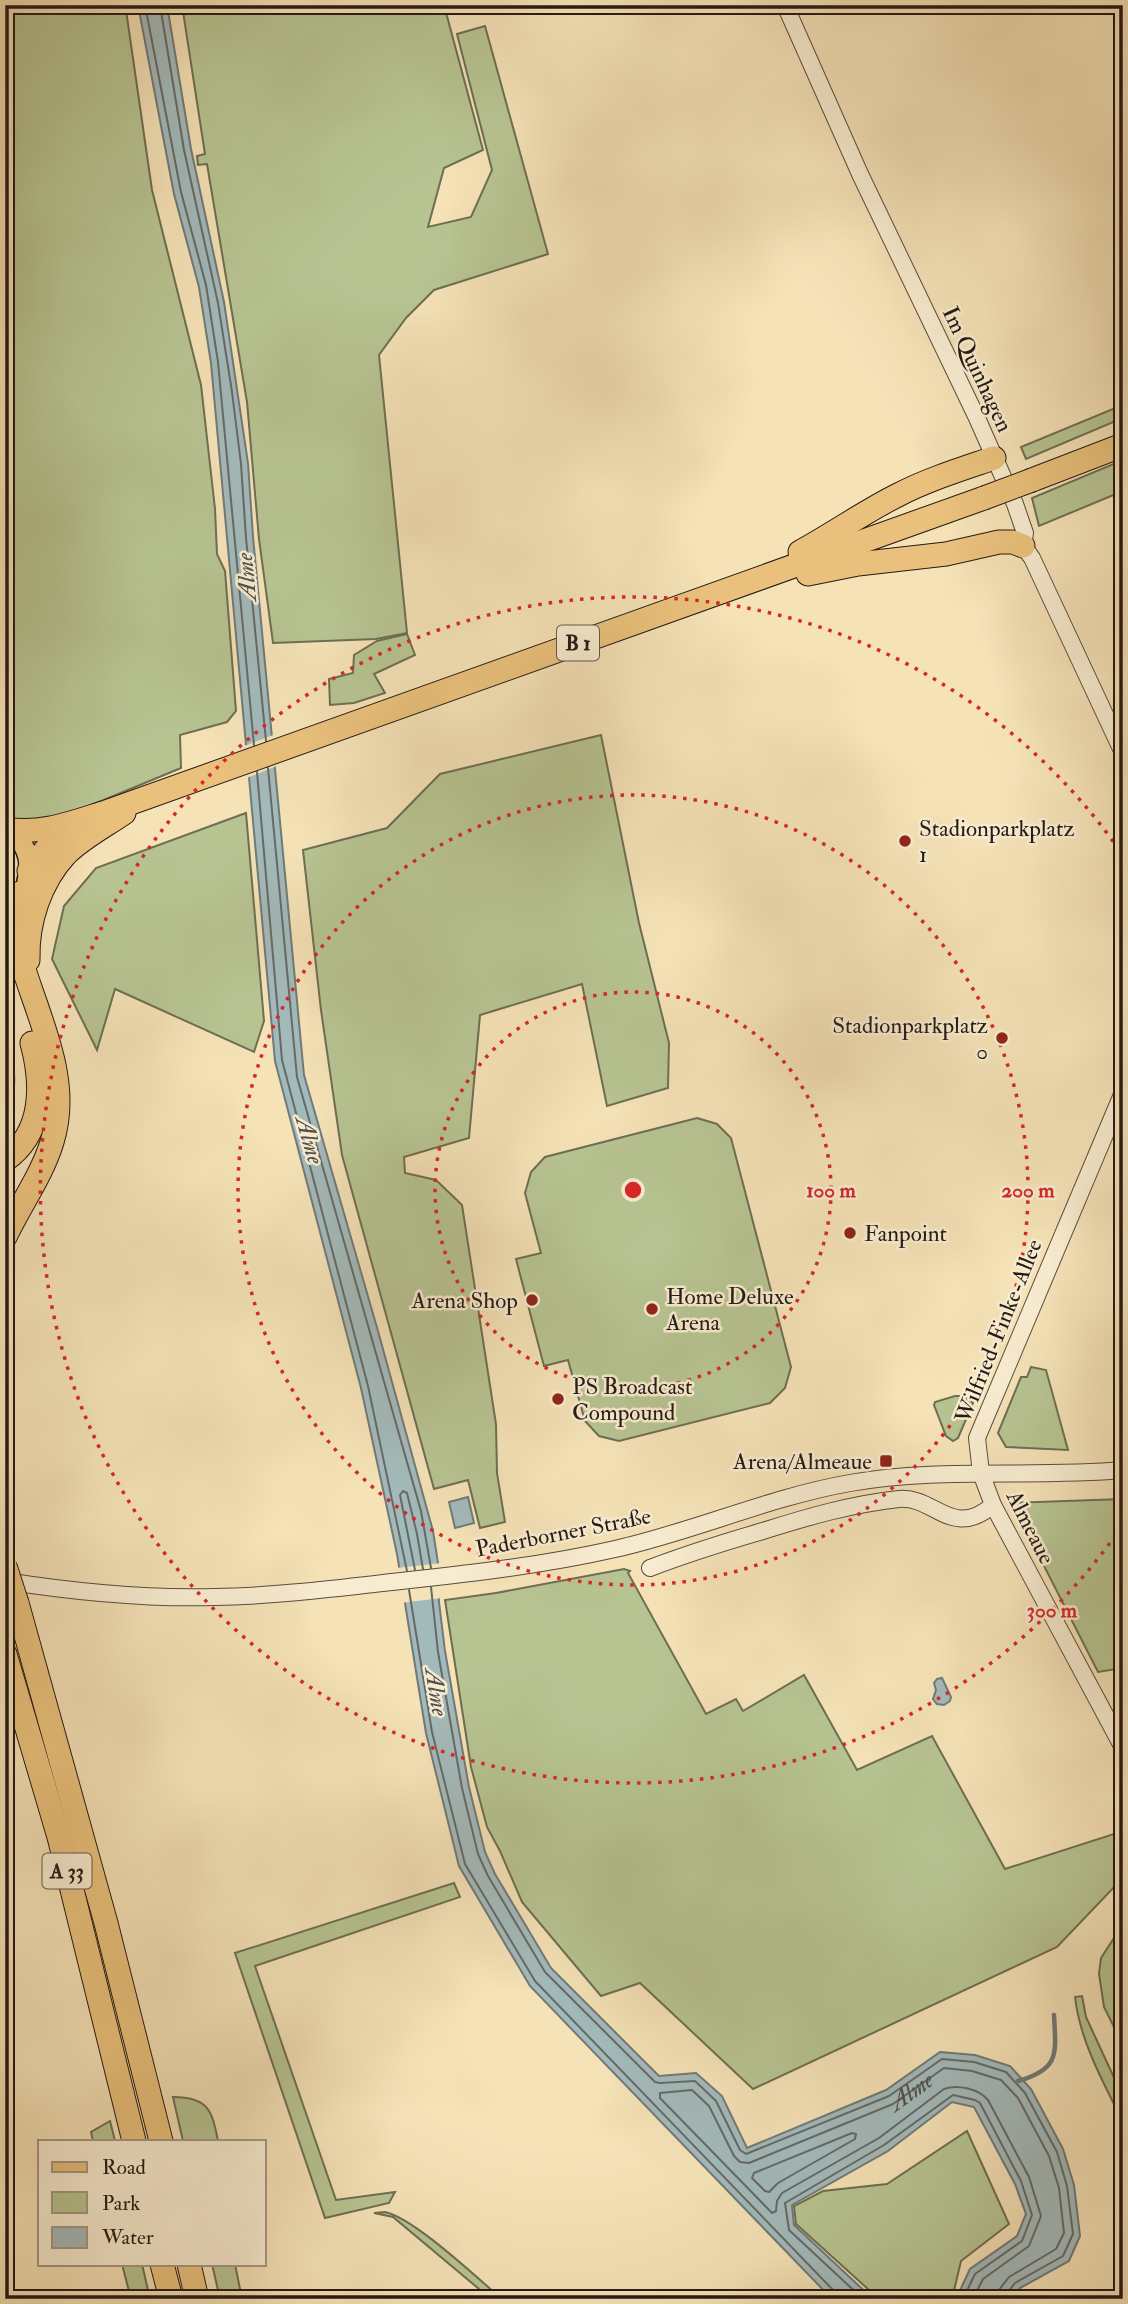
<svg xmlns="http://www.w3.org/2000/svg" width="1128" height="2304" viewBox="0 0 1128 2304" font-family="'IM FELL Double Pica',serif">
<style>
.green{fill:#b7c492;stroke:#6e6e53;stroke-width:2}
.water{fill:#a3babb;stroke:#717a78;stroke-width:2}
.pier{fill:#f5e2b7}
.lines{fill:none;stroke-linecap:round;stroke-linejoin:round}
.shore{stroke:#646a68;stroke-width:2}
.stream{stroke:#717a78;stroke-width:4.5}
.minor-casing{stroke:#5a4b3d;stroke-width:18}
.major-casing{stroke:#261914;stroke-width:22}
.highway-casing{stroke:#261914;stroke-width:25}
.minor{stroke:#f8ecd0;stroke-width:16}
.major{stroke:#eac17c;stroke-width:19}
.highway{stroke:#eac17c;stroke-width:23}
.highway-bridge-casing{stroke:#261914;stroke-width:25;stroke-linecap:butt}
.highway-bridge{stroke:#eac17c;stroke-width:23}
.ring{fill:none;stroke:#d62828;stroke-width:3.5;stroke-dasharray:3.5 7}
.poi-dot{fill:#8f2418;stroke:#f8ecd0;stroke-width:2.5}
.labels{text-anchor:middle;stroke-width:5;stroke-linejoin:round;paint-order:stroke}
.shield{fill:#f8ecd0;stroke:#65584c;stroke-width:2}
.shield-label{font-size:21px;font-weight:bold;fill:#261914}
.street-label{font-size:23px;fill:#261914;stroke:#f8ecd0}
.poi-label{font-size:23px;fill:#261914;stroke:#f8ecd0;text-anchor:start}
.water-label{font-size:24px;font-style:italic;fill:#52514e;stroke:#f8ecd0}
.centre{fill:#d62828;stroke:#f8ecd0;stroke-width:3.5}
.ring-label{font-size:21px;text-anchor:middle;font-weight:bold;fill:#d62828;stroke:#f8ecd0;stroke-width:5;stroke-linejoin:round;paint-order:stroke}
</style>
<rect width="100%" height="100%" fill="#f5e2b7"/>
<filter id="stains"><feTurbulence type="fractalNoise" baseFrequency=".00286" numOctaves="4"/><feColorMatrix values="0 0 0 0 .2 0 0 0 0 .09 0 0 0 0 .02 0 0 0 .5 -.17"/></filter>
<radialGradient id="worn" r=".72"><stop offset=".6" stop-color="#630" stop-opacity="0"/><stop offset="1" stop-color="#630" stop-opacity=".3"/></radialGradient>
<!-- green -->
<g class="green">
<polygon points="5,5 124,5 126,10 152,190 201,385 215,509 217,554 225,571 236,711 227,722 180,735 181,768 65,816 24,824 5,815"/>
<polygon points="182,5 444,5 483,150 444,168 428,227 471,217 492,170 457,34 485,26 548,254 434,290 406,318 379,355 407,633 376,639 273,643 259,539 247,402 207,164 198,165 197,156 205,154"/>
<polygon points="1120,406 1123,418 1026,459 1021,447"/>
<polygon points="1123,460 1123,491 1039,526 1032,498"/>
<polygon points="407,634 415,655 374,674 385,693 354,703 330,705 329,679 353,673 354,655 377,641"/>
<polygon points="601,735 639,923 669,1043 668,1088 607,1106 582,984 480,1015 469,1138 404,1157 405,1173 436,1180 462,1205 496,1424 497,1473 505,1522 480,1528 468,1480 434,1489 342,1155 321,1010 303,850 387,828 440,774"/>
<polygon points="246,813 264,1021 254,1052 115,989 97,1050 52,959 64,906 96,868"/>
<path d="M5,1026C13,1051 21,1093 5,1116Z"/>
<polygon points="697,1118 717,1124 731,1138 791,1367 785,1388 770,1403 619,1441 599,1436 585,1421 568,1360 544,1366 516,1259 541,1253 525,1193 531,1172 545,1157"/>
<polygon points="1031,1367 1046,1370 1068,1450 1006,1447 998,1433 1021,1377 1027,1377"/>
<polygon points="955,1396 966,1396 973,1403 958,1438 953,1441 946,1436 934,1405 935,1402"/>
<polygon points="1123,1499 1123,1668 1098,1672 1012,1503"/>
<polygon points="624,1569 630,1571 628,1573 706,1714 736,1699 743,1711 804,1675 857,1770 932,1736 1005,1869 1123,1831 1123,1881 1117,1884 1057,1947 753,2089 640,1983 601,1996 522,1902 500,1851 487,1827 471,1767 445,1600 496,1593"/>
<polygon points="454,1883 460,1897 255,1966 336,2200 395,2192 389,2203 325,2218 235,1953"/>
<polygon points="1121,1931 1123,1933 1123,2045 1104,2007 1099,1974 1101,1958 1116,1935"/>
<path d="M1082,1996L1086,2017L1123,2097V2122C1103,2082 1080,2041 1075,1997Z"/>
<path d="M173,2097C208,2097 212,2110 218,2141H183Z"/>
<polygon points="110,2121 115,2141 93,2141 91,2132"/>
<polygon points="967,2131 1009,2224 961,2261 952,2299 879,2299 796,2224 794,2206 823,2191 887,2184"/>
<path d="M385,2212C414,2218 477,2278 502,2299H491L393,2217L374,2213Z"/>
<polygon points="122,2264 142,2264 150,2299 131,2299"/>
<polygon points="212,2264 235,2264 242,2299 220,2299"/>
</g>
<!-- water -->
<g class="water">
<polygon points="138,5 167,5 191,149 224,302 248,463 253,537 304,1075 378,1331 433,1531 438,1563 439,1602 445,1651 469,1787 485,1852 495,1874 551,1968 659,2076 696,2073 722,2096 747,2148 886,2090 940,2052 975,2055 1010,2066 1031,2089 1063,2149 1074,2185 1080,2236 1069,2261 1020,2288 1011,2299 956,2299 970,2269 1017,2236 1026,2214 1015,2184 974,2107 952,2102 888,2151 792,2205 794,2225 873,2299 832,2299 530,1986 459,1866 426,1733 397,1554 361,1388 275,1061 211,363 199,287 174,194"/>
<polygon points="468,1497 474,1523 455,1528 449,1502"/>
<polygon points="942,1678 951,1697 950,1701 944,1705 937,1704 933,1699 936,1690 934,1683 937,1679"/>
</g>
<!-- pier -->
<g class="pier">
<polygon points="276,734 279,765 247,778 244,746"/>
<polygon points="442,1563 442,1598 400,1603 396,1568"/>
</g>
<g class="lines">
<!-- shore -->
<g class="shore">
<polyline points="145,5 181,192 206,285 218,362 254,745"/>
<polyline points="160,5 184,150 218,303 232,392 241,464 246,538 266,741"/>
<polyline points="268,768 297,1077 421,1511 431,1568"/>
<polyline points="257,772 282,1060 368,1386 407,1571"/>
<polyline points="415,1570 400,1495 403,1491 407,1493 417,1534 423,1569"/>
<polyline points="431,1587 438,1652 462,1788 478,1854 488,1876 545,1972 655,2082 660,2083 695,2081 716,2101 740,2150 746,2154 889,2096 942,2059 974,2062 1006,2072 1025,2093 1057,2152 1067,2186 1073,2234 1063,2256 1015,2283 1007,2293 1006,2299"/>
<polyline points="409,1590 432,1732 465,1864 535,1981 834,2291 837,2299"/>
<polygon points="852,2133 856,2134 855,2139 778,2183 769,2192 765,2191 752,2178 754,2173"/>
<polyline points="863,2299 789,2230 785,2203 884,2145 953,2095 975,2100 980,2103 1021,2181 1032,2215 1022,2241 975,2274 963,2299"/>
<path id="s1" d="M973,2299L983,2279L1029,2246L1041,2216L1029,2177L988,2100C979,2089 958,2084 944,2089L879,2138L782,2193L777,2201L776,2211L772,2213L660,2098V2093L692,2090L709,2106L734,2156L740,2162L749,2163L893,2104L944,2068L972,2071L1001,2080L1018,2098L1049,2156L1059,2188L1064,2233L1056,2249L1009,2277L999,2290L998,2299"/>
</g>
<!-- stream -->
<path class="stream" d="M1018,2081C1060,2069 1056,2054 1054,2015"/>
<defs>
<g id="minor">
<polyline points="785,5 860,174 977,418 1015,504 1025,533 1023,546 1032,558 1123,753"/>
<polyline points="1123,1092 977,1438 981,1473 993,1505 1123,1748"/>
<path d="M650,1568C687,1554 725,1542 763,1531C807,1517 852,1504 899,1499C935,1496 952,1540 993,1505"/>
<path d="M5,1581C75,1592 144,1599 215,1597C277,1596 339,1588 401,1581C473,1573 545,1565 615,1549C695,1531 770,1497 850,1483C940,1467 1032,1478 1123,1470"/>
</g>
<path id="major" d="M5,828C25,839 33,859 27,881"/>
<g id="highway">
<polyline points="1032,480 1123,445"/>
<path d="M800,552C833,534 864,512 898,495C929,479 962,469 994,458"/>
<polyline points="808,574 858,564 946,554 999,542 1013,542 1023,546"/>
<path d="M6,829C40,835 71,823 103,813L984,498"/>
<polyline points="29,871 51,843 76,828"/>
<path d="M28,960C27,922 40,882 66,854C82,838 105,826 124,813"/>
<path d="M5,1160C44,1133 43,1084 32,1043"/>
<path d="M5,1237C20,1205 42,1175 52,1142C75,1070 26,998 13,929L14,910L20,893"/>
<polyline points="17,1603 106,1923 161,2141"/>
<polyline points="5,1654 59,1837 134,2141"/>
<polyline points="162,2264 171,2299"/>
<polyline points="189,2264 197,2299"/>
</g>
</defs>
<!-- minor casing -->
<use href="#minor" class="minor-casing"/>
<!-- major casing -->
<use href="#major" class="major-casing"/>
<!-- highway casing -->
<use href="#highway" class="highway-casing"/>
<!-- minor -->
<use href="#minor" class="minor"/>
<!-- major -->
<use href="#major" class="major"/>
<!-- highway -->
<use href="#highway" class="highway"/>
<defs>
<g id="highway-bridge">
<polyline points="984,498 1032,480"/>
<polyline points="5,1566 17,1603"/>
</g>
</defs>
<!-- highway-bridge casing -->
<use href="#highway-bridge" class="highway-bridge-casing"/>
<!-- highway-bridge -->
<use href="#highway-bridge" class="highway-bridge"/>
</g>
<!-- distance rings -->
<g class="ring">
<circle cx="633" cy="1190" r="198"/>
<circle cx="633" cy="1190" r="395"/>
<path d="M1122 1526A593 593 0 1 1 1122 854"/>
</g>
<!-- markers -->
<g class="poi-dot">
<circle cx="905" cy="841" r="7"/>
<circle cx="1002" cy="1038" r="7"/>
<circle cx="850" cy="1233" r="7"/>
<circle cx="532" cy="1300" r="7"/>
<circle cx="652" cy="1309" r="7"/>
<circle cx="558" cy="1399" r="7"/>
<rect x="879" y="1454" width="14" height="14" rx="3.5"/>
</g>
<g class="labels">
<!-- shield labels -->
<g class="shield">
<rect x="557" y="625.5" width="42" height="35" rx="5"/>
<rect x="42.5" y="1853.5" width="49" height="35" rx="5"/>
</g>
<g class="shield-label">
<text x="578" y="650">B 1</text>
<text x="67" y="1878">A 33</text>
</g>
<!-- street labels -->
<g class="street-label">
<text transform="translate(978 369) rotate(65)" y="8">Im Quinhagen</text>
<text transform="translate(998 1331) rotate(-68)" y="8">Wilfried-Finke-Allee</text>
<text transform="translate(1031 1527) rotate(63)" y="8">Almeaue</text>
<text transform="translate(563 1532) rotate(-11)" y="8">Paderborner Straße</text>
</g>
<!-- poi labels -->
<g class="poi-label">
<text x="919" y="836">Stadionparkplatz<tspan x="919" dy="26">1</tspan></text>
<text x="988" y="1033" text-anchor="end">Stadionparkplatz<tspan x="988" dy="26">0</tspan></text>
<text x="864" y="1241">Fanpoint</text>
<text x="666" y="1304">Home Deluxe<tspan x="666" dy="26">Arena</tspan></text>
<text x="518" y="1308" text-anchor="end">Arena Shop</text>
<text x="572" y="1394">PS Broadcast<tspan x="572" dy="26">Compound</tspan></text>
<text x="872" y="1469" text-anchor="end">Arena/Almeaue</text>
</g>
<!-- water labels -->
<g class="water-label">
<text transform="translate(246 577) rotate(-95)" y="8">Alme</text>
<text transform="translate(310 1140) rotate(74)" y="8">Alme</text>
<text transform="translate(437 1692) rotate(81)" y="8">Alme</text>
<text dy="8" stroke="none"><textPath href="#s1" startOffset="976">Alme</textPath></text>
</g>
</g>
<circle cx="633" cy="1190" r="10" class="centre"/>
<g class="ring-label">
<text x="831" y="1197">100 m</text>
<text x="1028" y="1197">200 m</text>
<text x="1052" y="1617">300 m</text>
</g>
<!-- margin -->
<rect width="1128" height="2304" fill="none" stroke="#f5e2b7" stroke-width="28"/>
<rect x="7" y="7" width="1114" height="2290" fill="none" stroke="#261914" stroke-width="3.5"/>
<rect x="14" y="14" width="1100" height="2276" fill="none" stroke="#261914" stroke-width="2"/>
<!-- legend -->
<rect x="38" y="2140" width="228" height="126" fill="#f8ecd0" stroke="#a49885" stroke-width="2"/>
<rect x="52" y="2162" width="35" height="10" fill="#eac17c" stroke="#a49885" stroke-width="2"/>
<text x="102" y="2174" font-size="21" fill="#261914">Road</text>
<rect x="52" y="2192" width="35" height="21" fill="#b7c492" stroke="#a49885" stroke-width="2"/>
<text x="102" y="2210" font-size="21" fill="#261914">Park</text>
<rect x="52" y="2227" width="35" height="21" fill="#a3babb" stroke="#a49885" stroke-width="2"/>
<text x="102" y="2244" font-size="21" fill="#261914">Water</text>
<rect width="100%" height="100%" filter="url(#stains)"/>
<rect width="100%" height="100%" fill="url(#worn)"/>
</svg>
